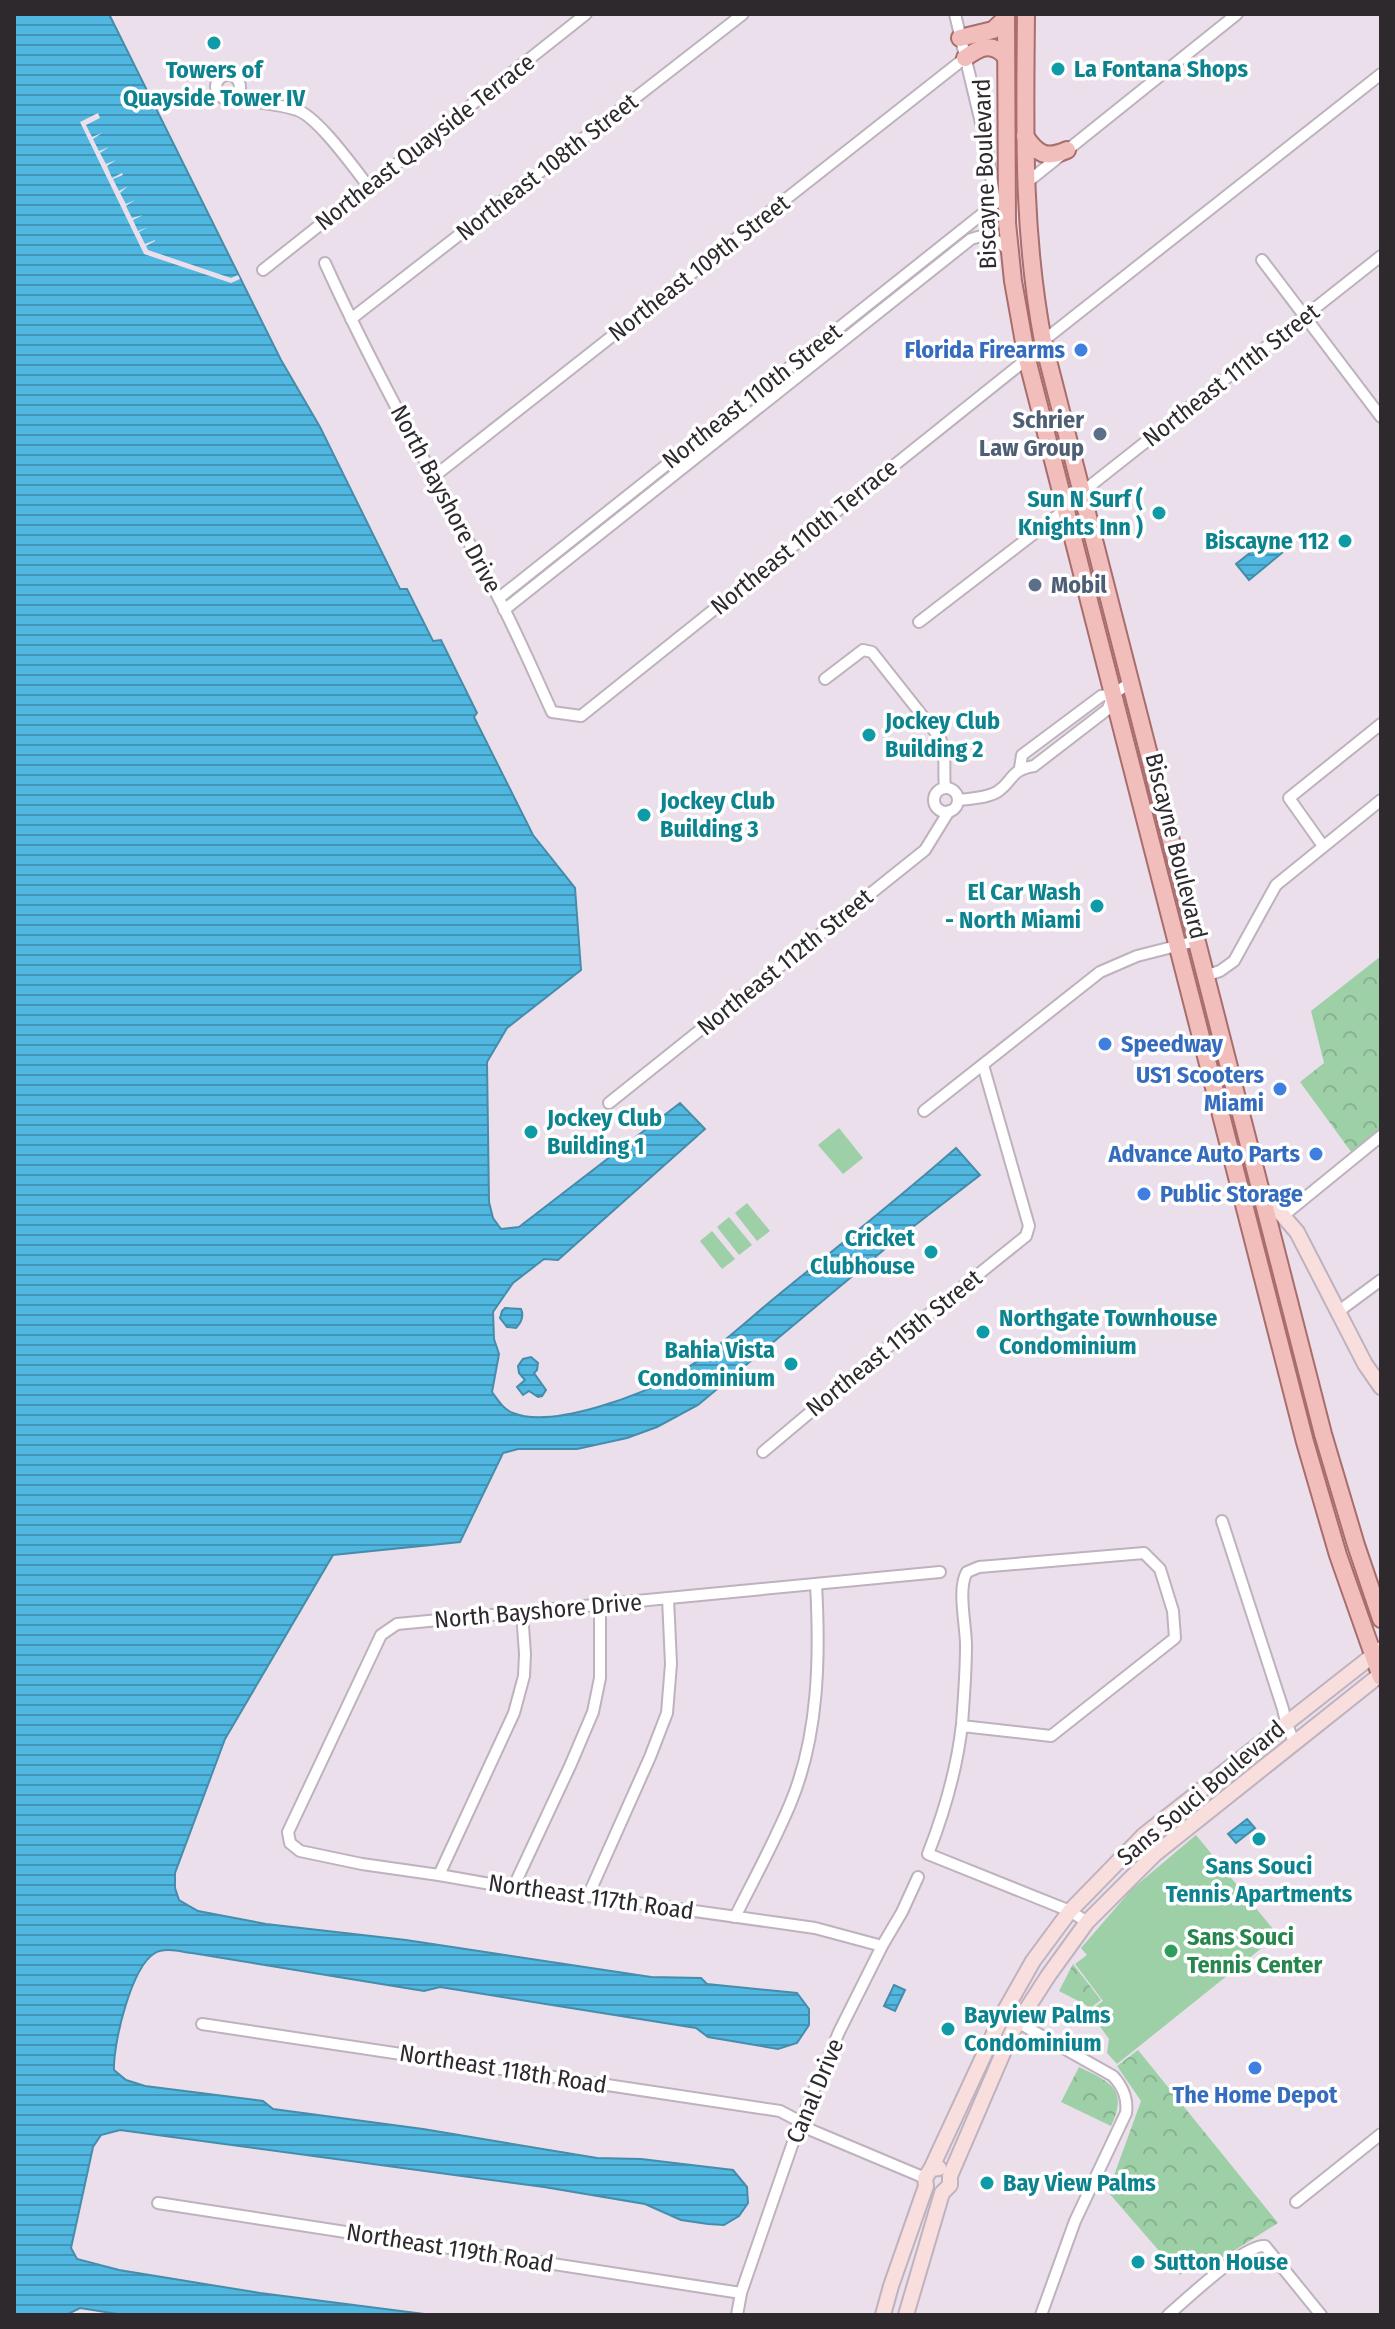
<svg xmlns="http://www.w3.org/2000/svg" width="1395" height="2329" viewBox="0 0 1395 2329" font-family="'Fira Sans Condensed',sans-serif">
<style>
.green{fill:#9dd0a7}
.forest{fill:url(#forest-crowns)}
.water{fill:url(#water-rules);stroke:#468cab;stroke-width:2}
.pier{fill:#ebdfeb}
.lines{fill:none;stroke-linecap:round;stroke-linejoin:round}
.street-casing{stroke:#bdb2bd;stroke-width:14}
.secondary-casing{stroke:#bdb2bd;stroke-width:18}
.primary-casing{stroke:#a86d6d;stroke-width:20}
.street{stroke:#fff;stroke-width:10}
.secondary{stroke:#f9dede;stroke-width:14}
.primary{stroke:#f2bebc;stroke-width:16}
.culture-dot{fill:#0f9aa8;stroke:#fff;stroke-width:3}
.shop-dot{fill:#3f7fe0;stroke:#fff;stroke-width:3}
.service-dot{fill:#5c6f8a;stroke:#fff;stroke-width:3}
.leisure-dot{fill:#2e9e5b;stroke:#fff;stroke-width:3}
.labels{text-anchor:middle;stroke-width:7;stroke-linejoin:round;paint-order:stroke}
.culture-label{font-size:24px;font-weight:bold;fill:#0d838f;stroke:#fff;text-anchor:start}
.street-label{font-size:24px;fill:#2d292d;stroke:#fff}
.shop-label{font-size:24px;font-weight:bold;fill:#366cbe;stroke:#fff;text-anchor:end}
.service-label{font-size:24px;font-weight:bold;fill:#4e5e75;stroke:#fff;text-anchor:end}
.leisure-label{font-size:24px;font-weight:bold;fill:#27864d;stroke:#fff;text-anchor:start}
</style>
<defs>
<pattern id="forest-crowns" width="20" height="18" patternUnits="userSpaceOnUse" patternTransform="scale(2)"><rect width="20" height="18" fill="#9dd0a7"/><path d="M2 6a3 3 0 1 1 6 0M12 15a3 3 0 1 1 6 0" fill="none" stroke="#88b390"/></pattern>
<pattern id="water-rules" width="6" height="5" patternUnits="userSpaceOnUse" patternTransform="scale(2)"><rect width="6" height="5" fill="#50b7e1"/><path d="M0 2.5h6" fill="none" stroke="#4395b7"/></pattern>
</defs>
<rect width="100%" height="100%" fill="#ebdfeb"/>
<!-- green -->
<g class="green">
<polygon points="839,1128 863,1158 843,1174 818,1145"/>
<polygon points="747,1203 770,1231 757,1241 735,1213"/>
<polygon points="729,1217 752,1245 739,1255 717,1227"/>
<polygon points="712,1231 735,1259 722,1269 700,1241"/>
<polygon points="1196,1835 1278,1935 1117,2064 1107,2053 1109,2039 1089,2011 1103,2001 1075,1964 1087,1955 1081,1948 1132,1889"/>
</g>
<!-- forest -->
<g class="forest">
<polygon points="1381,956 1381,1129 1352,1153 1300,1082 1324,1063 1311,1011"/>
<polygon points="1073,1964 1101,2000 1089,2009 1086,2005 1059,1991"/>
<polygon points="1138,2050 1278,2223 1200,2272 1192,2266 1180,2275 1108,2192 1141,2101 1117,2066"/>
<path d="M1079,2067C1110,2082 1129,2089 1111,2126L1061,2102Z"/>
</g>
<!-- water -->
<g class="water">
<path d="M14,14H109L281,360L320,427L400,589H407L433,641L441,640L477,713L474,717L533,835L575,888L581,970L507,1028L487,1062L489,1202L493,1218L501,1229L519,1227L680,1103L705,1129L558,1260L544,1259L513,1283L493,1312L494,1339L499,1354L492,1392C498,1400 503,1409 513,1413C551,1429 643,1395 676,1375C712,1354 745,1322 777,1296C837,1247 898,1199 956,1148L980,1175L892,1243L698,1405L657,1427L627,1438L577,1449H518L503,1453L460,1542L333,1555L225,1739L175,1873V1888L179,1900L198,1911L266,1924L406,1940L651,1977L701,1978L707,1984L797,1993L809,2009V2025L797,2043L778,2049L708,2037L696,2028L440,1987L424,1991L192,1953C182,1952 165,1947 155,1953C131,1967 113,2044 114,2070L126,2080L145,2086L263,2101L273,2109L423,2129L597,2158L641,2159L733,2170L747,2187L748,2203L739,2216L724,2225L708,2224L681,2220L645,2204L544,2187L120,2130L101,2135L93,2147L71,2248L77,2259L119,2270L260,2293L432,2315H124L80,2308L66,2315H14Z"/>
<polygon points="1269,538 1282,553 1249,580 1236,564"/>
<path d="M505,1308L521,1309C524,1316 521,1323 516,1328L507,1327L500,1318L502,1311Z"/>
<polygon points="531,1357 538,1363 537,1370 534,1373 546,1390 542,1396 538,1397 529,1391 523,1395 517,1387 525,1380 519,1373 518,1366 523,1359"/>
<polygon points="1247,1819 1255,1828 1236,1843 1228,1834"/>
<polygon points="894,1985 905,1990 895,2011 884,2006"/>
</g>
<!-- pier -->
<polygon class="pier" points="98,113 100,118 86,125 92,137 102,133 93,139 99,151 109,147 100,153 106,164 116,160 107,166 112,178 122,173 123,175 113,179 119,191 128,186 120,193 126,204 135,200 126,206 132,218 143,215 133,220 138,231 148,227 139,232 145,244 155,240 155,241 146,246 148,250 231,278 238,275 240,279 231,283 144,254 80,122"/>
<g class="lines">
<defs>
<g id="street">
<polyline points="955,14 987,148 995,203"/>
<circle cx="228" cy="87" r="12"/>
<path d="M237,94C255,105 277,103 297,110C318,117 354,168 369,187"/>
<polyline points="1025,184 1237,14"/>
<polyline points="1262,260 1381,417"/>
<path d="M325,263C376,376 439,485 497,595C517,633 534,673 552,712L581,716L1027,359"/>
<polyline points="263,270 586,14"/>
<polyline points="351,319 743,14"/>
<polyline points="1043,341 1381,74"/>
<polyline points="432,478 965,58"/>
<polyline points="1081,493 1381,256"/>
<polyline points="499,598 1006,195"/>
<path d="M504,610L971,239C988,232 999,240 1010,253"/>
<polyline points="919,622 1066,509"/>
<path d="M825,679L863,650L872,652L940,738C947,754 943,771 945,788"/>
<polyline points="1020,768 1022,755 1101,696 1113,694 1130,683"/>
<circle cx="946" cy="800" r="12"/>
<path d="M958,800C970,799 986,798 997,792C1014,781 1009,770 1034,766L1108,709L1112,696"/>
<polyline points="1323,846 1289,798 1381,724"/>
<polyline points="1205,976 1220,971 1234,961 1276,885 1381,800"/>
<polyline points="609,1103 925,850 949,811"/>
<polyline points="924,1111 1100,972 1137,956 1196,941"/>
<polyline points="1284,1215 1381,1136"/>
<polyline points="1339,1311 1381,1280"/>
<polyline points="763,1452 883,1351 1026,1236 1029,1226 983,1065"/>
<polyline points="1222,1521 1283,1709 1286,1722 1294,1742"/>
<path d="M962,1726L1051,1736L1175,1638L1173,1611L1160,1569L1144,1553L979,1567L967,1572C957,1588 966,1625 966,1645C966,1671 964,1698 962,1724C957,1769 944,1813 928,1854L1070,1911L1087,1922"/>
<polyline points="439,1875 514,1713 524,1676 525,1654 522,1612"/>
<polyline points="513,1888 570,1766 593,1712 600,1678 600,1605"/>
<polyline points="588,1896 650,1757 667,1713 671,1664 668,1598"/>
<path d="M735,1917C754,1879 775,1841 791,1802C819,1734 820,1656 816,1584"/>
<polyline points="882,1946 815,1928 588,1896 513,1888 439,1875 362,1864 300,1851 290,1843 288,1832 381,1635 397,1624 940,1572"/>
<path d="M1003,2014L1113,2076C1123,2087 1128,2098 1126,2113L1075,2221L1041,2315"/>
<polyline points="202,2024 780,2111 801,2122"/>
<polyline points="799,2125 925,2178"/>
<polyline points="1296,2202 1381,2134"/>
<polyline points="158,2203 741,2293"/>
<polyline points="737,2315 741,2293 799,2125 839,2032 882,1946 902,1912 918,1877"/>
<path d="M1168,2315C1187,2299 1244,2244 1265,2246L1321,2315"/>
</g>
<g id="secondary">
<polyline points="1265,1206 1277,1209 1297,1232 1365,1364 1381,1387"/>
<polyline points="931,2169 1003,2014 1033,1961 1070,1911 1144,1835 1381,1649"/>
<polyline points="883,2315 891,2286 926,2186 925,2178 931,2169 939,2168"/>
<polyline points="906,2315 942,2193 950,2185 950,2176 1012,2032 1048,1976 1087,1922 1155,1854 1381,1674"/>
</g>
<g id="primary">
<polyline points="1006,14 1007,223 1013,281 1027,359 1305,1442 1338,1555 1381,1677"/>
<path d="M1026,14C1025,126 1022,230 1043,341L1323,1434L1356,1545L1381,1619"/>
<polyline points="960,38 993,30 1006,18"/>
<path d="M965,58C980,47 992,41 1006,57"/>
<path d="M1025,136C1038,155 1046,159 1067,150"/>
</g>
</defs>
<!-- street casing -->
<use href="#street" class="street-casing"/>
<!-- secondary casing -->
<use href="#secondary" class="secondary-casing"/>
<!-- primary casing -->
<use href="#primary" class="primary-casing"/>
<!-- street -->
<use href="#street" class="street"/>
<!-- secondary -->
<use href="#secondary" class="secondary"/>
<!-- primary -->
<use href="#primary" class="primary"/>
</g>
<!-- markers -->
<g class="culture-dot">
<circle cx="214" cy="43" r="8"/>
<circle cx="1058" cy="69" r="8"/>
<circle cx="1159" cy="513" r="8"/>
<circle cx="1345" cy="541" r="8"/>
<circle cx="869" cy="735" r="8"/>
<circle cx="644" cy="815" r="8"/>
<circle cx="1097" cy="906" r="8"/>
<circle cx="531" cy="1132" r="8"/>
<circle cx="931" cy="1252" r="8"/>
<circle cx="983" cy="1332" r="8"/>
<circle cx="791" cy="1364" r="8"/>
<circle cx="1259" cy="1839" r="8"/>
<circle cx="948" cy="2029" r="8"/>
<circle cx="987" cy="2183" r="8"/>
<circle cx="1138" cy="2262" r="8"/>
</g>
<g class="shop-dot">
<circle cx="1081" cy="350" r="8"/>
<circle cx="1105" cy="1044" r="8"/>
<circle cx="1280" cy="1089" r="8"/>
<circle cx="1316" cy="1154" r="8"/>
<circle cx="1144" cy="1194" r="8"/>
<circle cx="1255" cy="2068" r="8"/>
</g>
<g class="service-dot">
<circle cx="1100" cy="434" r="8"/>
<circle cx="1035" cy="585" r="8"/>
</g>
<circle class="leisure-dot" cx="1171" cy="1951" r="8"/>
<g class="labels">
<!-- culture labels -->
<g class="culture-label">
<text x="1074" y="77">La Fontana Shops</text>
<text x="214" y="78" text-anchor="middle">Towers of<tspan x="214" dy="28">Quayside Tower IV</tspan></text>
<text x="1143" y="507" text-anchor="end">Sun N Surf (<tspan x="1143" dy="28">Knights Inn )</tspan></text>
<text x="1329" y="549" text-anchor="end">Biscayne 112</text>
<text x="885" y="729">Jockey Club<tspan x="885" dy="28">Building 2</tspan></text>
<text x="660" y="809">Jockey Club<tspan x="660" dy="28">Building 3</tspan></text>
<text x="1081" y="900" text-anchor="end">El Car Wash<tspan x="1081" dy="28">- North Miami</tspan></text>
<text x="547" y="1126">Jockey Club<tspan x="547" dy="28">Building 1</tspan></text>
<text x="915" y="1246" text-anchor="end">Cricket<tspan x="915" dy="28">Clubhouse</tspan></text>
<text x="999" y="1326">Northgate Townhouse<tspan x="999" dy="28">Condominium</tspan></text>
<text x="775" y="1358" text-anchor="end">Bahia Vista<tspan x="775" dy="28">Condominium</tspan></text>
<text x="1259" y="1874" text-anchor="middle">Sans Souci<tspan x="1259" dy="28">Tennis Apartments</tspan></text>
<text x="964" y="2023">Bayview Palms<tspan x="964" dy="28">Condominium</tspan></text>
<text x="1003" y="2191">Bay View Palms</text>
<text x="1154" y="2270">Sutton House</text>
</g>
<!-- street labels -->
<g class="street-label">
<text transform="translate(425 142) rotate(-38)" y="8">Northeast Quayside Terrace</text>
<text transform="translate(547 167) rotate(-38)" y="8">Northeast 108th Street</text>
<text transform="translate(985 174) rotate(-92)" y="8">Biscayne Boulevard</text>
<text transform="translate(699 268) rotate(-38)" y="8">Northeast 109th Street</text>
<text transform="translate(1231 375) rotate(-38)" y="8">Northeast 111th Street</text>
<text transform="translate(752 396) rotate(-38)" y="8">Northeast 110th Street</text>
<text transform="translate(446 499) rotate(62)" y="8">North Bayshore Drive</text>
<text transform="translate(804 537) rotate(-39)" y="8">Northeast 110th Terrace</text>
<text transform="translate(1176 846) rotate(76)" y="8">Biscayne Boulevard</text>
<text transform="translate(785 962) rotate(-39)" y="8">Northeast 112th Street</text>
<text transform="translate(894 1343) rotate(-39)" y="8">Northeast 115th Street</text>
<text transform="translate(538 1611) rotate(-5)" y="8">North Bayshore Drive</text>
<text transform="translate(1201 1793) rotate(-40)" y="8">Sans Souci Boulevard</text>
<text transform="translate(591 1897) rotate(8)" y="8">Northeast 117th Road</text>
<text transform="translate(503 2069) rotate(9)" y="8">Northeast 118th Road</text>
<text transform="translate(815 2091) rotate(-67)" y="8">Canal Drive</text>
<text transform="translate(450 2248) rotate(9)" y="8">Northeast 119th Road</text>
</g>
<!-- shop labels -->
<g class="shop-label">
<text x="1065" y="358">Florida Firearms</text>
<text x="1121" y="1052" text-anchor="start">Speedway</text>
<text x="1264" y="1083">US1 Scooters<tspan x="1264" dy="28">Miami</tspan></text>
<text x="1300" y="1162">Advance Auto Parts</text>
<text x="1160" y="1202" text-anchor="start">Public Storage</text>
<text x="1255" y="2103" text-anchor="middle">The Home Depot</text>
</g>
<!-- service labels -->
<g class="service-label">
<text x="1084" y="428">Schrier<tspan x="1084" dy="28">Law Group</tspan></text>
<text x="1051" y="593" text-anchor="start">Mobil</text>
</g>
<!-- leisure labels -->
<g class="leisure-label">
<text x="1187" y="1945">Sans Souci<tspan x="1187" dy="28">Tennis Center</tspan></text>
</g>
</g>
<!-- border -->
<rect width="1395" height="2329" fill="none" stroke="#2d292d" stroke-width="32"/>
</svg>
